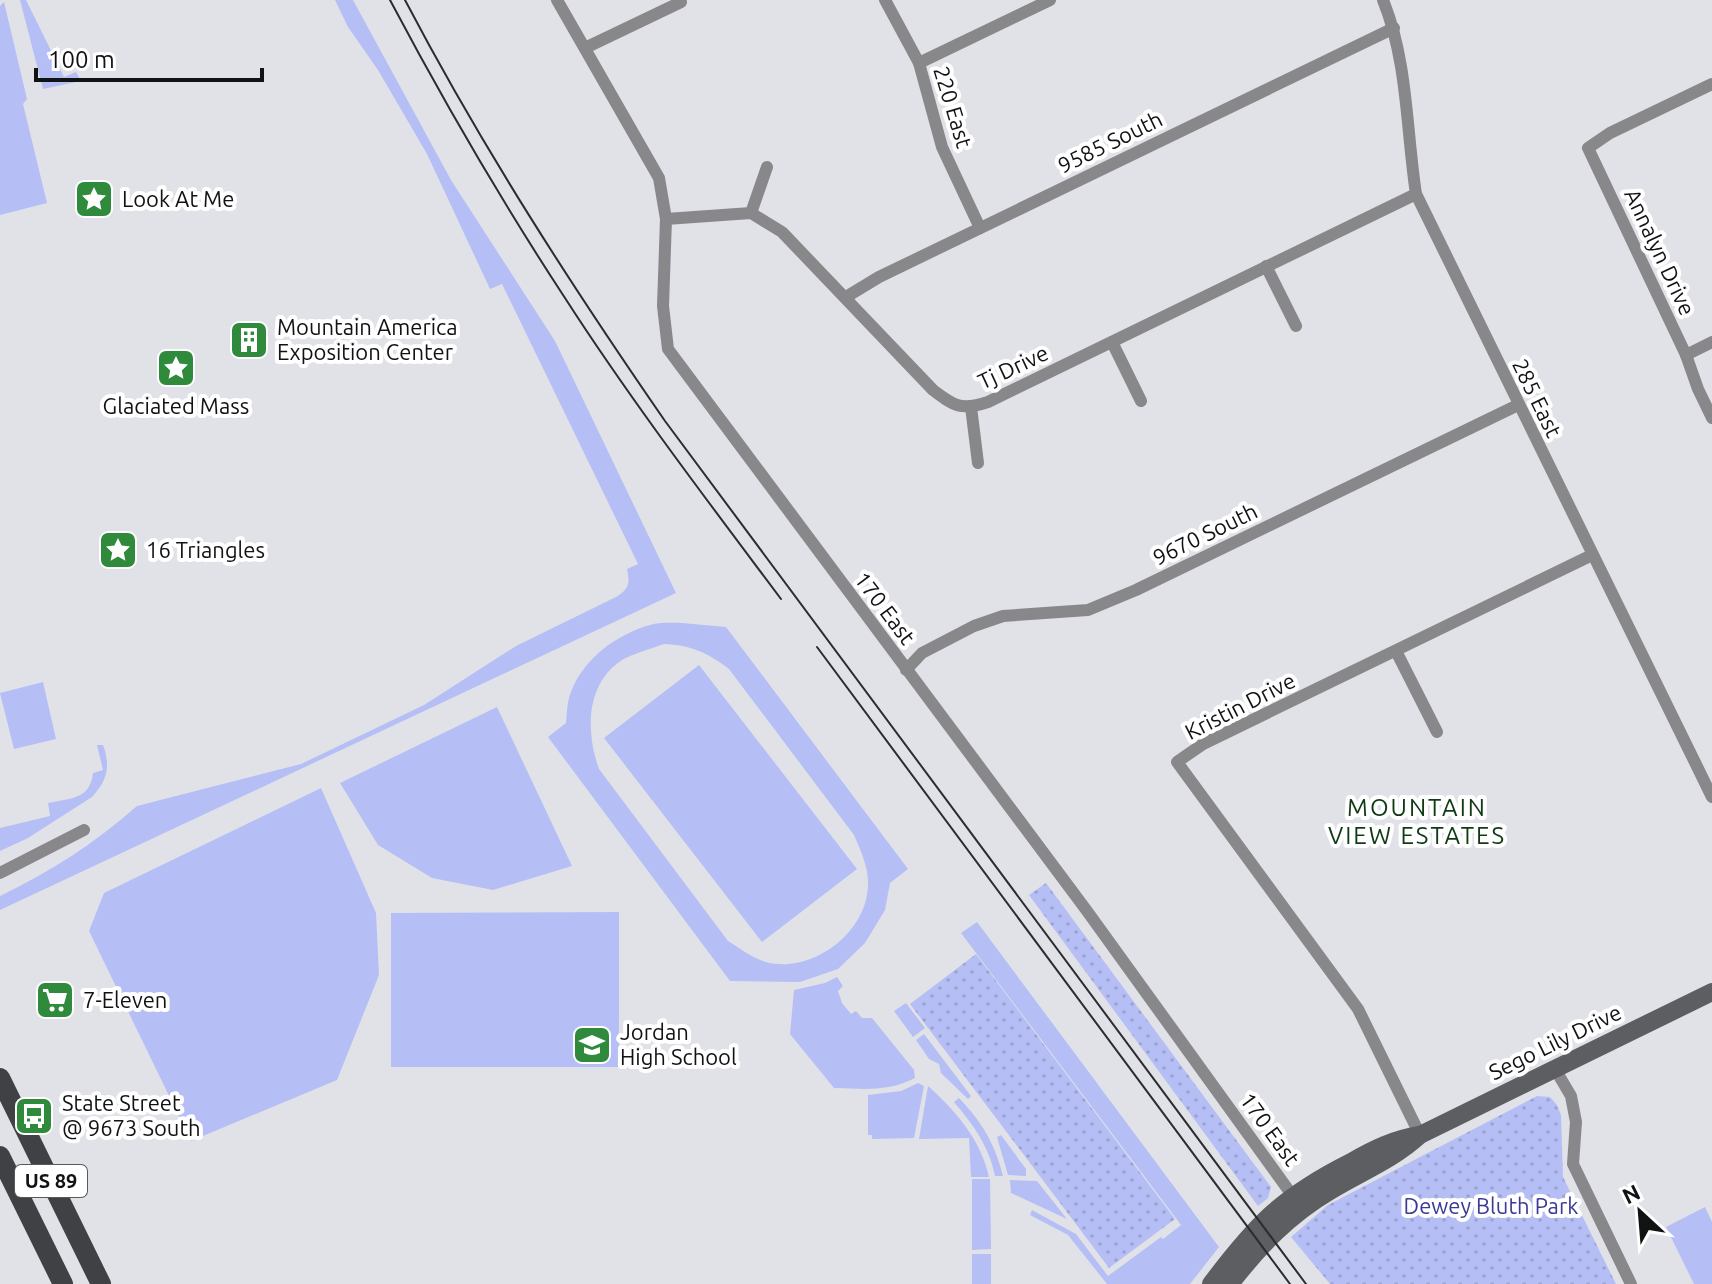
<svg xmlns="http://www.w3.org/2000/svg" width="1712" height="1284" viewBox="0 0 1712 1284" font-family="Ubuntu,sans-serif">
<style>
.grass{fill:#b6bff5;fill-rule:evenodd}
.park{fill:url(#park-dots)}
.lines{fill:none;stroke-linecap:round;stroke-linejoin:round}
.street{stroke:#88888b;stroke-width:12}
.secondary{stroke:#5d5e62;stroke-width:18}
.primary{stroke:#404145;stroke-width:20}
.tram{stroke:#2b2c2e;stroke-width:2}
.labels{text-anchor:middle;stroke-width:8;stroke-linejoin:round;paint-order:stroke}
.shield{fill:#fff;stroke:#58595a;stroke-width:2}
.shield-label{font-size:20px;font-weight:bold;fill:#111214}
.street-label{font-size:22px;fill:#111214;stroke:#fff}
.poi-label{font-size:22px;fill:#111214;stroke:#fff;text-anchor:start}
.park-label{font-size:22px;fill:#393a96;stroke:#fff}
.neighbourhood-label{font-size:24px;letter-spacing:2px;fill:#0f3a14;stroke:#fff}
</style>
<defs>
<pattern id="park-dots" width="8" height="8" patternUnits="userSpaceOnUse" patternTransform="scale(2)"><rect width="8" height="8" fill="#b6bff5"/><path d="M2 2h.1M6 6h.1" fill="none" stroke="#9ba3d1" stroke-width="1.8" stroke-linecap="round"/></pattern>
</defs>
<rect width="100%" height="100%" fill="#e0e2e8"/>
<!-- grass -->
<g class="grass">
<polygon points="20,0 26,0 64,77 76,72 81,81 43,89"/>
<path d="M335,0H353L451,180L555,341L676,593L0,910V896C50,872 95,843 137,806L301,764L424,705L516,646L618,596C629,588 630,583 627,569L638,564L502,284L490,289L427,154L378,70L348,27Z"/>
<polygon points="4,2 27,99 23,104 47,203 0,215 0,6"/>
<path d="M682,623L726,627L908,869L890,883L885,910L865,943L838,969L800,982L730,981L548,737L566,723C567,713 567,701 571,692C583,659 617,634 650,625C660,622 672,623 682,623ZM664,644C691,645 708,653 729,669L854,835C860,849 868,866 868,882C869,928 821,967 778,964C758,963 744,951 728,941L599,769C586,733 585,684 622,660C635,653 650,649 664,644Z"/>
<polygon points="699,665 857,869 762,942 604,738"/>
<polygon points="43,682 56,739 14,749 0,693"/>
<polygon points="497,707 572,866 493,890 432,878 378,845 340,783"/>
<path d="M97,745H103C111,766 107,781 92,797L28,838L0,851V828L50,816L48,803C70,798 90,800 93,773L103,770Z"/>
<polygon points="321,788 376,913 379,975 337,1080 191,1141 89,931 104,893"/>
<polygon points="619,912 619,1067 391,1067 391,913"/>
<polygon points="977,922 1219,1247 1190,1284 1107,1284 1068,1235 1030,1215 1032,1210 1076,1234 1108,1276 1161,1237 1163,1239 1181,1225 961,933"/>
<path d="M837,977L843,986L838,991L842,1003L851,1014L856,1011L862,1018H872L914,1070L915,1078C888,1092 864,1089 834,1088L790,1034L794,990L825,983Z"/>
<polygon points="906,1003 925,1028 913,1037 894,1011"/>
<polygon points="924,1034 971,1096 968,1099 941,1073 939,1064 929,1059 916,1040"/>
<polygon points="918,1083 924,1086 914,1138 872,1139 872,1135 868,1135 868,1095 901,1091"/>
<path d="M928,1086C956,1111 981,1140 989,1177H971L969,1138L919,1139Z"/>
<path d="M959,1098C982,1122 995,1144 1003,1176H995C989,1146 974,1126 954,1102Z"/>
<polygon points="1001,1135 1026,1169 1026,1176 1008,1175 997,1137"/>
<polygon points="972,1179 990,1179 991,1249 972,1250"/>
<polygon points="1010,1180 1037,1181 1067,1219 1011,1193"/>
<polygon points="1705,1207 1712,1222 1712,1284 1694,1284 1666,1227"/>
<rect x="972" y="1254" width="19" height="30"/>
</g>
<!-- park -->
<g class="park">
<polygon points="1046,883 1271,1187 1268,1198 1258,1206 1029,895"/>
<polygon points="976,954 1175,1219 1109,1268 910,1004"/>
<polygon points="1537,1096 1550,1097 1557,1105 1561,1115 1563,1177 1616,1284 1330,1284 1291,1237 1328,1205"/>
</g>
<g class="lines">
<!-- street -->
<g class="street">
<polyline points="557,0 659,178 666,219 663,306 668,349 1087,911 1292,1195"/>
<polyline points="885,0 919,63 942,147 980,228"/>
<path d="M1383,0C1408,62 1406,128 1416,194L1712,797"/>
<polyline points="585,48 681,2"/>
<polyline points="919,63 1050,0"/>
<polyline points="1712,84 1610,133 1588,148 1686,355 1698,389 1712,418"/>
<polyline points="751,213 767,167"/>
<path d="M666,219L751,213L782,232L933,390C954,406 961,411 988,402L1416,194"/>
<polyline points="1266,266 1296,326"/>
<polyline points="846,297 879,277 1394,28"/>
<polyline points="1112,342 1141,401"/>
<polyline points="1686,355 1712,342"/>
<polyline points="971,407 978,463"/>
<polyline points="1396,651 1437,732"/>
<polyline points="906,670 922,653 974,626 1003,616 1088,610 1136,590 1518,405"/>
<polyline points="0,873 84,830"/>
<polyline points="1555,1069 1571,1096 1576,1122 1573,1164 1631,1284"/>
<polyline points="1420,1135 1358,1009 1177,762 1203,744 1592,555"/>
</g>
<!-- secondary -->
<g class="secondary">
<path d="M1211,1284C1256,1224 1283,1196 1351,1162C1374,1149 1394,1139 1420,1135L1712,992"/>
<path d="M1230,1284C1259,1247 1289,1215 1330,1191C1361,1172 1393,1160 1420,1135"/>
</g>
<!-- primary -->
<g class="primary">
<polyline points="0,1078 101,1284"/>
<polyline points="0,1156 63,1284"/>
</g>
<!-- tram -->
<g class="tram">
<path d="M390,0C444,102 502,202 565,298C632,402 707,500 781,599"/>
<path d="M405,0C482,147 571,285 665,421L1306,1284"/>
<polyline points="817,647 1290,1284"/>
</g>
</g>
<!-- icons -->
<defs>
<symbol id="sight-square" viewBox="-11 -11 22 22"><rect x="-9" y="-9" width="18" height="18" rx="4" fill="#308a3b" stroke="#fff"/><path d="M0-6L1.8-2.2L6-1.7L2.9 1.2L3.7 5.4L0 3.3L-3.7 5.4L-2.9 1.2L-6-1.7L-1.8-2.2Z" fill="#fff"/></symbol>
<symbol id="building-square" viewBox="-11 -11 22 22"><rect x="-9" y="-9" width="18" height="18" rx="4" fill="#308a3b" stroke="#fff"/><path d="M-4-6H4V6H1V3H-1V6H-4ZM-2.5-4.3h1.7v1.8h-1.7ZM.8-4.3h1.7v1.8H.8ZM-2.5-1h1.7V.8h-1.7ZM.8-1h1.7V.8H.8Z" fill="#fff"/></symbol>
<symbol id="supermarket-square" viewBox="-11 -11 22 22"><rect x="-9" y="-9" width="18" height="18" rx="4" fill="#308a3b" stroke="#fff"/><path d="M-6-5.5h2.5l.6 2H6L4.5 2H-2.5L-4.4-4H-6ZM-1.5 3.2a1.3 1.3 0 1 0 .1 0ZM3 3.2a1.3 1.3 0 1 0 .1 0Z" fill="#fff"/></symbol>
<symbol id="school-square" viewBox="-11 -11 22 22"><rect x="-9" y="-9" width="18" height="18" rx="4" fill="#308a3b" stroke="#fff"/><path d="M0-5L7-2L0 1L-7-2ZM-4 1L0 2.5L4 1V4Q0 6-4 4Z" fill="#fff"/></symbol>
<symbol id="bus-square" viewBox="-11 -11 22 22"><rect x="-9" y="-9" width="18" height="18" rx="4" fill="#308a3b" stroke="#fff"/><path d="M-5-6H5V4H4V6H2V4H-2V6H-4V4H-5ZM-3.5-4V0h7V-4ZM-3.5 1.2v1.5H-2V1.2ZM2 1.2v1.5H3.5V1.2Z" fill="#fff"/></symbol>
</defs>
<g fill-rule="evenodd">
<use href="#sight-square" x="72" y="177" width="44" height="44"/>
<use href="#building-square" x="227" y="318" width="44" height="44"/>
<use href="#sight-square" x="154" y="346" width="44" height="44"/>
<use href="#sight-square" x="96" y="528" width="44" height="44"/>
<use href="#supermarket-square" x="33" y="978" width="44" height="44"/>
<use href="#school-square" x="570" y="1023" width="44" height="44"/>
<use href="#bus-square" x="12" y="1094" width="44" height="44"/>
</g>
<g class="labels">
<!-- shield labels -->
<rect class="shield" x="15" y="1165" width="72" height="32" rx="6"/>
<g class="shield-label">
<text x="51" y="1188">US 89</text>
</g>
<!-- street labels -->
<g class="street-label">
<text transform="translate(953 107) rotate(73)" y="8">220 East</text>
<text transform="translate(1110 142) rotate(-26)" y="8">9585 South</text>
<text transform="translate(1660 252) rotate(65)" y="8">Annalyn Drive</text>
<text transform="translate(1013 367) rotate(-25)" y="8">Tj Drive</text>
<text transform="translate(1537 398) rotate(64)" y="8">285 East</text>
<text transform="translate(1205 534) rotate(-26)" y="8">9670 South</text>
<text transform="translate(885 608) rotate(53)" y="8">170 East</text>
<text transform="translate(1240 706) rotate(-27)" y="8">Kristin Drive</text>
<text transform="translate(1555 1042) rotate(-26)" y="8">Sego Lily Drive</text>
<text transform="translate(1270 1129) rotate(54)" y="8">170 East</text>
</g>
<!-- poi labels -->
<g class="poi-label">
<text x="122" y="207">Look At Me</text>
<text x="277" y="335">Mountain America<tspan x="277" dy="25">Exposition Center</tspan></text>
<text x="176" y="414" text-anchor="middle">Glaciated Mass</text>
<text x="146" y="558">16 Triangles</text>
<text x="83" y="1008">7-Eleven</text>
<text x="620" y="1040">Jordan<tspan x="620" dy="25">High School</tspan></text>
<text x="62" y="1111">State Street<tspan x="62" dy="25">@ 9673 South</tspan></text>
</g>
<!-- park labels -->
<g class="park-label">
<text x="1491" y="1214">Dewey Bluth Park</text>
</g>
<!-- neighbourhood labels -->
<g class="neighbourhood-label">
<text x="1417" y="816">MOUNTAIN<tspan x="1417" dy="28">VIEW ESTATES</tspan></text>
</g>
</g>
<!-- north arrow -->
<g transform="translate(1640 1212) rotate(334)" stroke="#ffffff" stroke-width="6" paint-order="stroke">
<path d="M0-6L14 30L0 20L-14 30Z" fill="#111214"/>
<text y="-12" font-size="22" font-weight="bold" text-anchor="middle" fill="#111214">N</text>
</g>
<!-- scale -->
<path d="M36 68v12h226v-12" fill="none" stroke="#111214" stroke-width="4"/>
<text x="48" y="68" font-size="24" fill="#111214" stroke="#ffffff" stroke-width="6" paint-order="stroke">100 m</text>
</svg>
